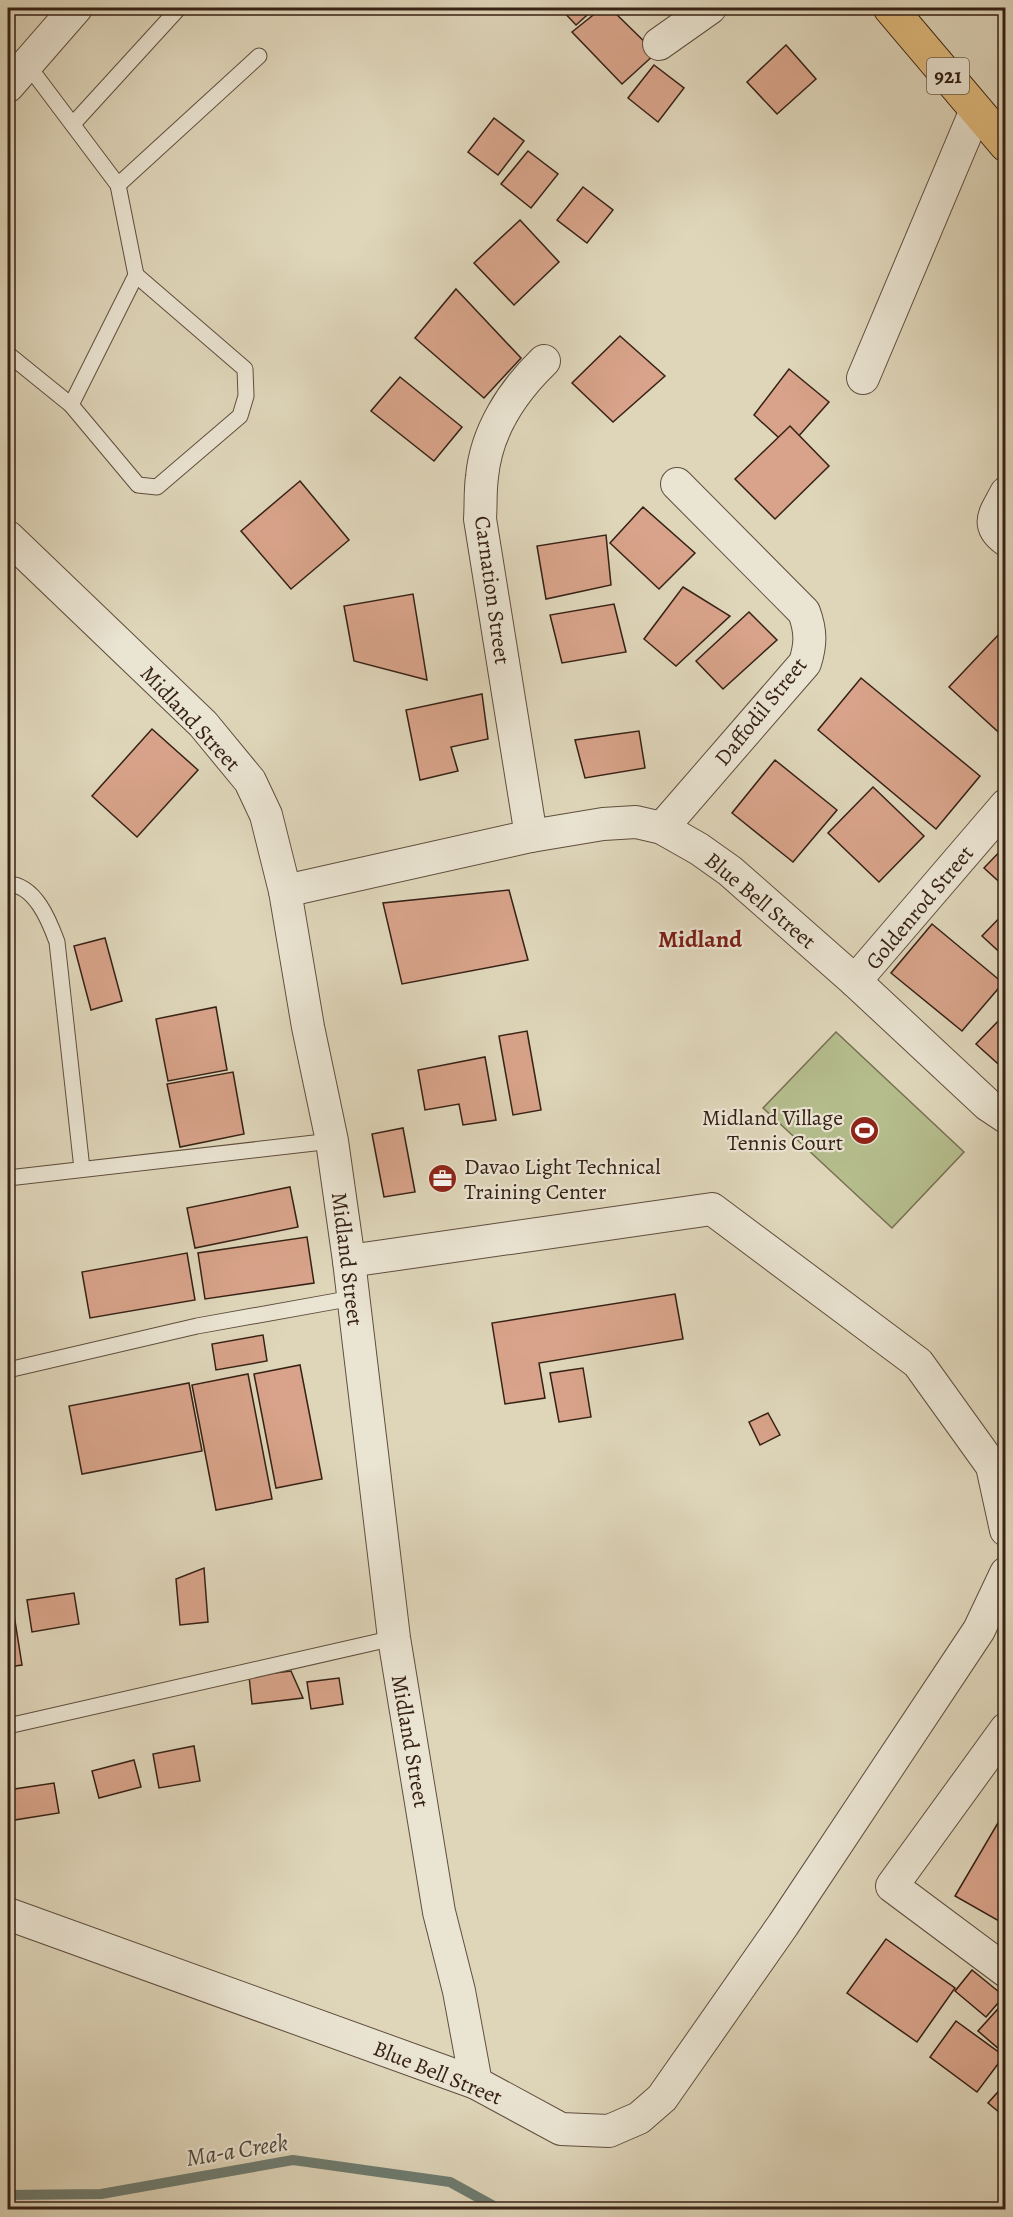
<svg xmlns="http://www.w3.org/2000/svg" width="1013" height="2217" viewBox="0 0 1013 2217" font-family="Alegreya,serif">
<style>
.green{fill:#b5bd8d;stroke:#766f51;stroke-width:1.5}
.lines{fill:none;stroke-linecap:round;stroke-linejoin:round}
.stream{stroke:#6e7c71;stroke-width:10}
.building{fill:#d8a38a;stroke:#362115;stroke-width:1.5}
.lane-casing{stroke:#604e3e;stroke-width:17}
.street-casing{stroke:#604e3e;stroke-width:34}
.primary-casing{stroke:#362115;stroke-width:35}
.lane{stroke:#eae4d2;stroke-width:15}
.street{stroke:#eae4d2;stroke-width:32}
.primary{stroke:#e0bb7d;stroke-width:33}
.labels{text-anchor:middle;stroke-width:4.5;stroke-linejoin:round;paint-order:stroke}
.shield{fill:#eae4d2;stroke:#6c5c4e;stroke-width:1.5}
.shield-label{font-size:21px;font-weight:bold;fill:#362115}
.street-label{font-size:22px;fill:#362115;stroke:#eae4d2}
.poi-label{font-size:22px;fill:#362115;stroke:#eae4d2;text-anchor:end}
.neighbourhood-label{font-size:24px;font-weight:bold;fill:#7a1f14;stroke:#eae4d2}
.water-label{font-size:24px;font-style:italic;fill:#4d473c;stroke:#eae4d2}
</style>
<rect width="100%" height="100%" fill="#dfd6ba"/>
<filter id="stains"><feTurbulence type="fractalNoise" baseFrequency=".00333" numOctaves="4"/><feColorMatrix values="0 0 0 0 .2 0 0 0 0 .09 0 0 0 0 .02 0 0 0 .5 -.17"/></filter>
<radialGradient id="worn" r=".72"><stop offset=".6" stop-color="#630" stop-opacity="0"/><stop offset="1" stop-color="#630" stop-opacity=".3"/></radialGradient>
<!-- green -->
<polygon class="green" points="836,1032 964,1152 892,1228 763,1108"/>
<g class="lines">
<!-- stream -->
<polyline class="stream" points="8,2195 101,2194 293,2160 450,2182 501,2210"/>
</g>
<!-- building -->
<g class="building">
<polygon points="560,8 595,8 576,25"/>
<polygon points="602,8 610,8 656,53 622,84 572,32"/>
<polygon points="786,45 816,79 777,114 747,82"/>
<polygon points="654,65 684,88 658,122 628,98"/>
<polygon points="494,118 524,141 498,175 468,152"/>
<polygon points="528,151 558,174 531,208 501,184"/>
<polygon points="583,187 613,210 587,243 557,220"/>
<polygon points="520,220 559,262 514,305 474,263"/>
<polygon points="456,289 521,358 484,398 415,338"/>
<polygon points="620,336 665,376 613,422 572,383"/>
<polygon points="789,369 829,402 789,447 754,415"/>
<polygon points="400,377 462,427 434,461 371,411"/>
<polygon points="790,426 829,466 775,519 735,479"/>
<polygon points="300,481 349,540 291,589 241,531"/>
<polygon points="643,507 695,553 659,589 610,543"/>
<polygon points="606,535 611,585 546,599 537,546"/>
<polygon points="683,587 730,616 676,666 644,639"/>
<polygon points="413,594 427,680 354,661 344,606"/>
<polygon points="614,604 626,652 562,663 550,615"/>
<polygon points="749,612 777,640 723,689 696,661"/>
<polygon points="1002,631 1006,634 1006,739 949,687"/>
<polygon points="861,678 980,776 936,829 818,730"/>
<polygon points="482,694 488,739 451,747 458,771 420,780 406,710"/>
<polygon points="152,729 198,770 137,837 92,796"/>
<polygon points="639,731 645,768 585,778 575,740"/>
<polygon points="775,760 837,810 793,862 732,813"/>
<polygon points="873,787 924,836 879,882 828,833"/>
<polygon points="1006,845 1006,888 984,868"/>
<polygon points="509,890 528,960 402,984 383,903"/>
<polygon points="1006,911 1006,958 982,936"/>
<polygon points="932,924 1003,983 962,1031 891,973"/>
<polygon points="105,938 122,1001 91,1010 74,946"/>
<polygon points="216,1007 227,1070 168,1081 156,1019"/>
<polygon points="1006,1013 1006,1071 976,1044"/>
<polygon points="527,1031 541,1110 513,1115 499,1036"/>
<polygon points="485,1057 496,1120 463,1125 459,1104 425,1110 418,1070"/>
<polygon points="233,1072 244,1134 180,1147 167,1084"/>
<polygon points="403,1128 415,1192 384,1197 372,1134"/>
<polygon points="290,1187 298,1227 195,1248 187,1208"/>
<polygon points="307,1237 314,1283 205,1299 198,1253"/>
<polygon points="187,1253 195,1300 90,1318 82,1272"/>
<polygon points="675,1294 683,1339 539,1363 545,1398 505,1404 492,1323"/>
<polygon points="263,1335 267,1361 216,1370 212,1344"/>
<polygon points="300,1365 322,1479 276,1488 254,1374"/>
<polygon points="583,1368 591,1417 559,1422 550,1373"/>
<polygon points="248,1374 272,1499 216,1510 192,1385"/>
<polygon points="189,1383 202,1451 82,1474 69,1406"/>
<polygon points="768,1413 780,1435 760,1445 749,1422"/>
<polygon points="204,1568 208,1622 180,1625 176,1579"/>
<polygon points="74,1593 79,1624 32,1632 27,1600"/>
<polygon points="12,1602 22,1665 8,1667 8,1603"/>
<polygon points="291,1671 303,1698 252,1704 249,1676"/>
<polygon points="339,1678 343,1704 311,1709 307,1682"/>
<polygon points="194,1746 200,1781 159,1788 153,1754"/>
<polygon points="134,1760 141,1787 99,1798 92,1771"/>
<polygon points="54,1783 59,1813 8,1821 8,1790"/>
<polygon points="1002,1816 1006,1818 1006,1925 955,1896"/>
<polygon points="886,1939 955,1988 917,2042 847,1993"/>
<polygon points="972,1970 1004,1996 986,2017 955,1991"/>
<polygon points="1006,2000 1006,2055 978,2031"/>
<polygon points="956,2021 1004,2056 977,2092 930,2057"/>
<polygon points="1006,2083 1006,2118 988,2103"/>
</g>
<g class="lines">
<defs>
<g id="lane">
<polyline points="73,124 179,8"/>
<polyline points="118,185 259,56"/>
<polyline points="8,354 71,405 136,275 118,185 27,64"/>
<polyline points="71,405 138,485 157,487 240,416 246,396 245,369 136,275"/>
<path d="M8,884C35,885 49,920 57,942L82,1169"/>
<polyline points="8,1178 332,1141"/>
<polyline points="8,1370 197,1326 353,1298"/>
<polyline points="8,1726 394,1638"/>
</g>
<g id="street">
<polyline points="659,44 710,8"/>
<polyline points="8,86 76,8"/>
<polyline points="863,378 976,110"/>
<path d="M1006,493C996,513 984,524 1006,540"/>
<polyline points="8,537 203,724 250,781 266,815 285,891 308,1027 332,1141 349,1261 394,1638 439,1912 459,1991 476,2083"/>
<path d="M662,828L805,663C811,644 811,631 804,612L677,484"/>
<path d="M531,836L480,519C481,505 480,491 482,477C486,432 512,392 544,361"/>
<polyline points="285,891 531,836 603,824 636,822 662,828 699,849 730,871 855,981 988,1105 1006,1117"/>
<polyline points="855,981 1006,805"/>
<polyline points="349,1261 712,1209 918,1363 992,1466 1006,1530"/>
<polyline points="1006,1729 892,1886 1006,1971"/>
<polyline points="8,1914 476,2083 561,2129 609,2131 639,2118 662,2098 783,1925 979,1630 1006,1573"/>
</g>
<polyline id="primary" points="890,8 1006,145"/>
</defs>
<!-- lane casing -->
<use href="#lane" class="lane-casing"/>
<!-- street casing -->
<use href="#street" class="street-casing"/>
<!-- primary casing -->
<use href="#primary" class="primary-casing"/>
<!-- lane -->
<use href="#lane" class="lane"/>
<!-- street -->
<use href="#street" class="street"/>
<!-- primary -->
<use href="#primary" class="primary"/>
</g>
<!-- icons -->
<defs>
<symbol id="stadium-disc" viewBox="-11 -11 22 22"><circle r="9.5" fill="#8f2418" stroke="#eae4d2"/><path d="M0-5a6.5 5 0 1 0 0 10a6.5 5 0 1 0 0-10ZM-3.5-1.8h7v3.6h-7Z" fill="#fff"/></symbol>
<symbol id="office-disc" viewBox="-11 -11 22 22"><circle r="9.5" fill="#8f2418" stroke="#eae4d2"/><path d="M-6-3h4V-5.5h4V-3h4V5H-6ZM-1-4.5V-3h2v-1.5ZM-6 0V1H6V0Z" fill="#fff"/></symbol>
</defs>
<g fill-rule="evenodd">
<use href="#stadium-disc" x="848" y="1114" width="33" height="33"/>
<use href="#office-disc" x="426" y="1162" width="33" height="33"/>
</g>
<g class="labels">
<!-- shield labels -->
<rect class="shield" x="927" y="58" width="42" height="36" rx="4.5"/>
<g class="shield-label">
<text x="948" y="83">921</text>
</g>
<!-- street labels -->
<g class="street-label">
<text transform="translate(493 590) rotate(82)" y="8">Carnation Street</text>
<text transform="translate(760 711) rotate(-51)" y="8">Daffodil Street</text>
<text transform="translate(191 718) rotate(47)" y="8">Midland Street</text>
<text transform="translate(761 900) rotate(40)" y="8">Blue Bell Street</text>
<text transform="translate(919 907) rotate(-50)" y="8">Goldenrod Street</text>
<text transform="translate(348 1259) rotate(83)" y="8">Midland Street</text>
<text transform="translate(411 1741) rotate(80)" y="8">Midland Street</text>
<text transform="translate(438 2072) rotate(22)" y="8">Blue Bell Street</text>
</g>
<!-- poi labels -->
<g class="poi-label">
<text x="843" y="1125">Midland Village<tspan x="843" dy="25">Tennis Court</tspan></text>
<text x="464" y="1174" text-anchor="start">Davao Light Technical<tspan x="464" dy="25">Training Center</tspan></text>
</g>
<!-- neighbourhood labels -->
<g class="neighbourhood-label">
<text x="700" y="947">Midland</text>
</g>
<!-- water labels -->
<g class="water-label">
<text transform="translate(237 2150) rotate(-9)" y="8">Ma-a Creek</text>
</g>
</g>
<!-- margin -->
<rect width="1013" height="2217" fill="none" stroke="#dfd6ba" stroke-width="30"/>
<rect x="9" y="9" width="995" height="2199" fill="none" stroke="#362115" stroke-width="3"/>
<rect x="15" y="15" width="983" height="2187" fill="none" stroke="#362115" stroke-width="1.5"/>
<rect width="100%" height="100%" filter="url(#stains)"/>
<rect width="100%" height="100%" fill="url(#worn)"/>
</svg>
